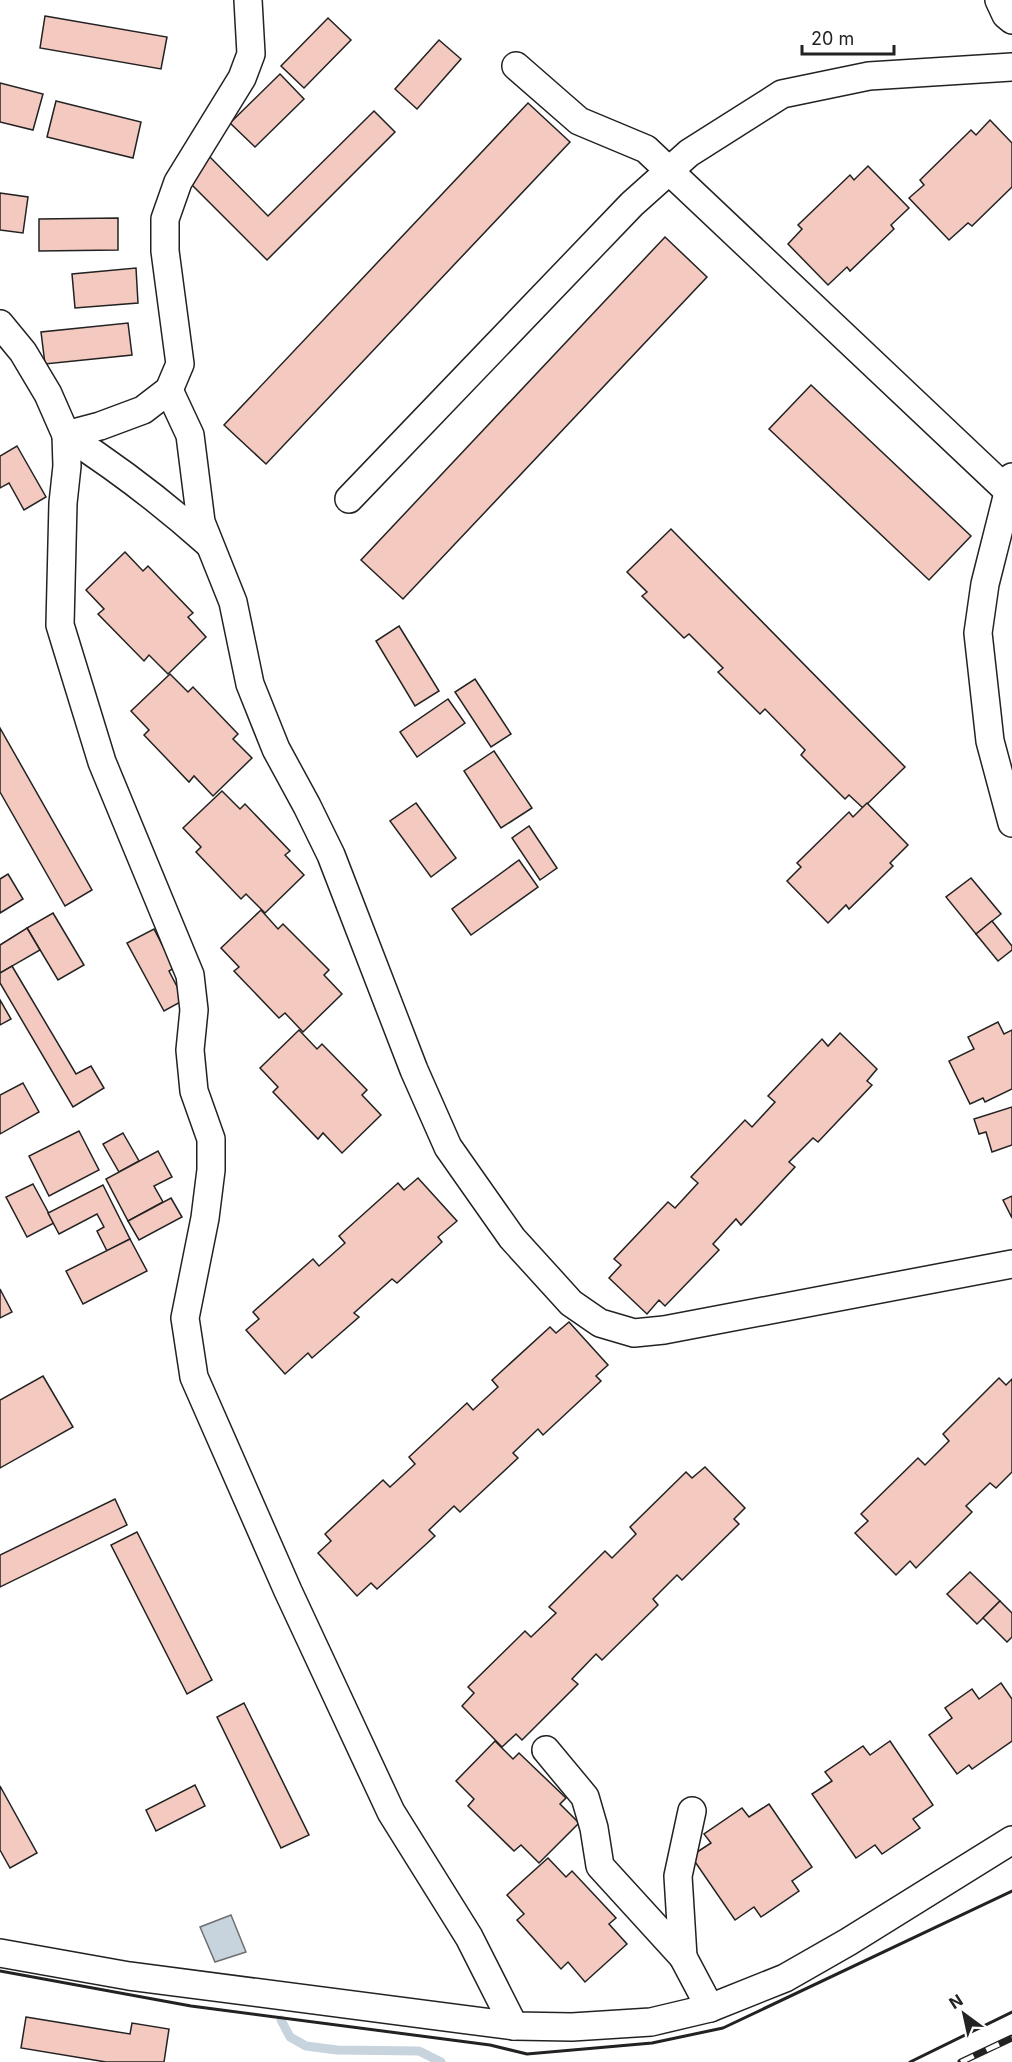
<svg xmlns="http://www.w3.org/2000/svg" width="1012" height="2062" viewBox="0 0 1012 2062" font-family="Inter,sans-serif">
<style>
.water{fill:#c7d3dd;stroke:#6f6f6f;stroke-width:1.5}
.lines{fill:none;stroke-linecap:round;stroke-linejoin:round}
.stream{stroke:#c7d3dd;stroke-width:9}
.building{fill:#f3c9c0;stroke:#222;stroke-width:1.5}
.street-casing{stroke:#222;stroke-width:30}
.street{stroke:#fff;stroke-width:27}
.rail-casing{stroke:#222;stroke-width:7}
.rail{stroke:#fff;stroke-width:4.5;stroke-dasharray:14;stroke-linecap:butt}
.wall{stroke:#222;stroke-width:3}
</style>
<rect width="100%" height="100%" fill="#fff"/>
<!-- water -->
<polygon class="water" points="231,1915 246,1952 215,1962 200,1927"/>
<g class="lines">
<!-- stream -->
<polyline class="stream" points="281,2020 290,2037 306,2046 337,2050 419,2051 441,2062"/>
</g>
<!-- building -->
<g class="building">
<polygon points="45,16 167,37 161,69 40,48"/>
<polygon points="328,18 351,40 304,88 281,66"/>
<polygon points="439,40 461,59 417,109 395,89"/>
<polygon points="280,74 304,99 255,147 230,123"/>
<polygon points="0,83 43,94 33,130 0,122"/>
<polygon points="56,101 141,122 133,158 47,137"/>
<polygon points="528,103 570,142 266,464 224,425"/>
<polygon points="374,111 395,132 267,260 185,178 208,155 268,216"/>
<polygon points="990,120 1012,143 1012,187 972,226 968,223 949,240 909,198 924,185 920,180 971,130 976,135"/>
<polygon points="868,166 909,208 891,225 894,229 850,271 847,267 828,285 788,244 802,229 798,225 850,175 854,180"/>
<polygon points="0,193 28,197 23,233 0,230"/>
<polygon points="118,218 118,250 39,251 39,219"/>
<polygon points="665,237 707,277 403,599 361,560"/>
<polygon points="136,268 138,303 75,308 72,274"/>
<polygon points="128,323 132,355 45,364 41,332"/>
<polygon points="811,385 971,536 929,580 769,429"/>
<polygon points="17,446 46,497 24,510 9,483 0,488 0,456"/>
<polygon points="671,529 905,767 863,808 849,795 845,799 801,755 805,750 765,709 760,714 718,672 723,668 689,634 684,638 642,596 647,592 627,572"/>
<polygon points="125,552 143,571 148,566 193,613 188,617 206,637 168,674 149,655 144,661 98,614 104,609 86,590"/>
<polygon points="399,626 439,691 415,706 376,641"/>
<polygon points="170,674 188,692 193,687 238,734 233,739 252,758 213,796 194,776 189,782 144,735 149,730 131,711"/>
<polygon points="475,679 511,734 491,747 455,692"/>
<polygon points="448,699 465,723 417,757 400,732"/>
<polygon points="0,728 92,890 65,906 0,792"/>
<polygon points="494,751 532,808 501,828 464,771"/>
<polygon points="222,791 240,809 245,804 290,851 285,855 304,875 265,913 246,894 241,899 196,852 201,847 183,828"/>
<polygon points="416,803 456,858 431,877 390,821"/>
<polygon points="867,803 908,845 890,863 893,866 849,909 846,905 828,923 787,881 801,867 797,863 849,812 853,817"/>
<polygon points="529,826 557,868 540,880 512,838"/>
<polygon points="519,860 538,887 471,935 452,909"/>
<polygon points="8,874 23,899 0,913 0,879"/>
<polygon points="971,878 1001,914 976,934 946,897"/>
<polygon points="261,910 278,929 283,924 329,970 324,975 342,994 303,1032 285,1013 279,1018 234,971 239,967 221,948"/>
<polygon points="53,913 84,965 58,980 27,928"/>
<polygon points="992,921 1012,946 1012,950 998,961 976,934"/>
<polygon points="27,928 40,950 0,973 0,945"/>
<polygon points="154,929 174,968 169,971 184,1000 164,1011 127,943"/>
<polygon points="12,966 76,1074 91,1066 104,1088 73,1107 0,983 0,973"/>
<polygon points="0,1000 11,1019 0,1025"/>
<polygon points="998,1022 1004,1034 1012,1030 1012,1089 985,1102 983,1098 970,1104 949,1061 974,1049 968,1037"/>
<polygon points="299,1030 317,1049 322,1044 367,1090 362,1095 381,1115 342,1153 323,1133 318,1139 273,1092 278,1087 260,1068"/>
<polygon points="840,1033 877,1069 867,1081 872,1085 818,1142 813,1138 789,1162 795,1167 741,1225 736,1219 713,1244 719,1250 665,1306 659,1300 647,1314 609,1278 621,1265 614,1259 668,1202 675,1208 698,1183 691,1177 745,1120 752,1127 775,1102 768,1096 822,1039 828,1046"/>
<polygon points="23,1083 39,1112 0,1134 0,1095"/>
<polygon points="1012,1107 1012,1145 992,1152 986,1132 979,1134 974,1119"/>
<polygon points="79,1131 99,1170 49,1196 29,1156"/>
<polygon points="123,1133 139,1161 119,1172 103,1144"/>
<polygon points="158,1151 172,1177 154,1186 163,1202 128,1221 106,1179"/>
<polygon points="418,1178 457,1221 438,1237 442,1242 397,1283 392,1279 354,1313 359,1317 312,1358 308,1353 285,1374 246,1330 259,1319 253,1312 313,1259 319,1266 345,1243 339,1236 398,1183 404,1190"/>
<polygon points="33,1184 54,1223 27,1237 6,1197"/>
<polygon points="103,1185 130,1239 107,1251 97,1231 104,1227 97,1214 59,1234 48,1213"/>
<polygon points="1012,1196 1012,1218 1003,1200"/>
<polygon points="171,1198 182,1217 139,1240 128,1221"/>
<polygon points="130,1239 147,1271 83,1304 66,1271"/>
<polygon points="0,1289 12,1312 0,1318"/>
<polygon points="569,1322 608,1365 596,1376 601,1381 543,1435 538,1429 513,1453 518,1458 460,1512 454,1506 429,1530 435,1536 377,1589 371,1583 357,1596 318,1553 331,1541 325,1534 383,1480 390,1487 415,1464 409,1457 467,1403 473,1410 498,1387 492,1380 550,1327 556,1333"/>
<polygon points="43,1376 73,1427 0,1468 0,1400"/>
<polygon points="999,1378 1006,1385 1012,1379 1012,1472 996,1488 990,1483 966,1506 972,1512 916,1568 910,1561 896,1575 855,1533 868,1521 861,1514 918,1458 925,1465 949,1441 943,1434"/>
<polygon points="705,1467 745,1508 734,1519 739,1524 682,1580 677,1575 653,1599 658,1605 602,1660 596,1654 572,1679 578,1684 522,1740 516,1734 502,1747 462,1706 474,1693 468,1687 525,1631 531,1637 556,1613 549,1607 605,1551 612,1558 636,1534 630,1527 686,1472 692,1478"/>
<polygon points="115,1499 127,1525 0,1587 0,1555"/>
<polygon points="137,1532 212,1680 187,1694 111,1545"/>
<polygon points="970,1572 1000,1601 977,1624 947,1594"/>
<polygon points="1000,1601 1012,1613 1012,1637 1007,1642 983,1618"/>
<polygon points="1001,1683 1012,1699 1012,1741 972,1769 969,1765 957,1774 929,1735 952,1718 945,1708 972,1689 979,1699"/>
<polygon points="244,1703 309,1835 281,1848 217,1717"/>
<polygon points="495,1741 513,1759 519,1753 566,1798 560,1804 579,1823 539,1863 521,1845 514,1851 468,1806 474,1799 456,1781"/>
<polygon points="890,1741 933,1805 913,1819 920,1828 882,1854 875,1845 856,1858 812,1794 832,1781 825,1772 863,1746 870,1755"/>
<polygon points="195,1785 205,1806 156,1831 146,1810"/>
<polygon points="0,1786 37,1853 10,1868 0,1850"/>
<polygon points="769,1804 812,1867 792,1881 799,1891 761,1917 754,1907 735,1920 691,1856 711,1843 704,1834 742,1808 749,1817"/>
<polygon points="548,1858 566,1877 572,1871 616,1918 609,1924 627,1944 585,1982 568,1962 561,1969 517,1920 524,1914 507,1895"/>
<polygon points="26,2017 130,2034 132,2023 169,2029 164,2062 106,2062 21,2048"/>
</g>
<g class="lines">
<defs>
<g id="street">
<polyline points="999,0 1006,15 1012,20"/>
<polyline points="516,66 579,121 646,149 1008,491"/>
<polyline points="0,324 23,352 48,394 66,435 67,466 63,503 60,625 102,762 190,975 194,1010 190,1050 194,1091 211,1139 211,1170 205,1218 185,1318 194,1377 288,1591 391,1812 469,1937 514,2026"/>
<polyline points="169,390 190,435 201,522 233,602 250,684 276,749 307,806 331,855 414,1070 448,1147 512,1238 571,1303 600,1323 634,1333 664,1330 1012,1264"/>
<polyline points="66,435 100,426 143,410 169,390 180,364 165,251 165,219 178,182 242,78 251,54 248,0"/>
<path d="M66,435C119,469 162,502 209,544"/>
<polyline points="1012,477 985,584 978,633 990,741 1012,823"/>
<polyline points="349,499 632,204 689,153 782,94 869,76 1012,67"/>
<polyline points="546,1750 585,1797 594,1828 600,1866 683,1957 710,2008"/>
<polyline points="0,1953 129,1976 514,2026 572,2027 651,2022 710,2008 785,1978 848,1942 1012,1840"/>
<polyline points="683,1957 678,1876 692,1811"/>
</g>
</defs>
<!-- street casing -->
<use href="#street" class="street-casing"/>
<!-- street -->
<use href="#street" class="street"/>
<defs>
<polyline id="rail" points="961,2062 1012,2038"/>
</defs>
<!-- rail casing -->
<use href="#rail" class="rail-casing"/>
<!-- rail -->
<use href="#rail" class="rail"/>
<!-- wall -->
<g class="wall">
<polyline points="0,1971 191,2006 490,2045 527,2054 652,2043 723,2028 1012,1891"/>
<polyline points="910,2062 1012,2012"/>
</g>
</g>
<!-- north arrow -->
<g transform="translate(964 2014) rotate(327)" stroke="#ffffff" stroke-width="4.5" paint-order="stroke">
<path d="M0-4.5L10 22L0 15L-10 22Z" fill="#222222"/>
<text y="-9" font-size="16" font-weight="bold" text-anchor="middle" fill="#222222">N</text>
</g>
<!-- scale -->
<path d="M802 45v9h92v-9" fill="none" stroke="#222222" stroke-width="3"/>
<text x="811" y="45" font-size="18" fill="#222222" stroke="#ffffff" stroke-width="4.5" paint-order="stroke">20 m</text>
</svg>
